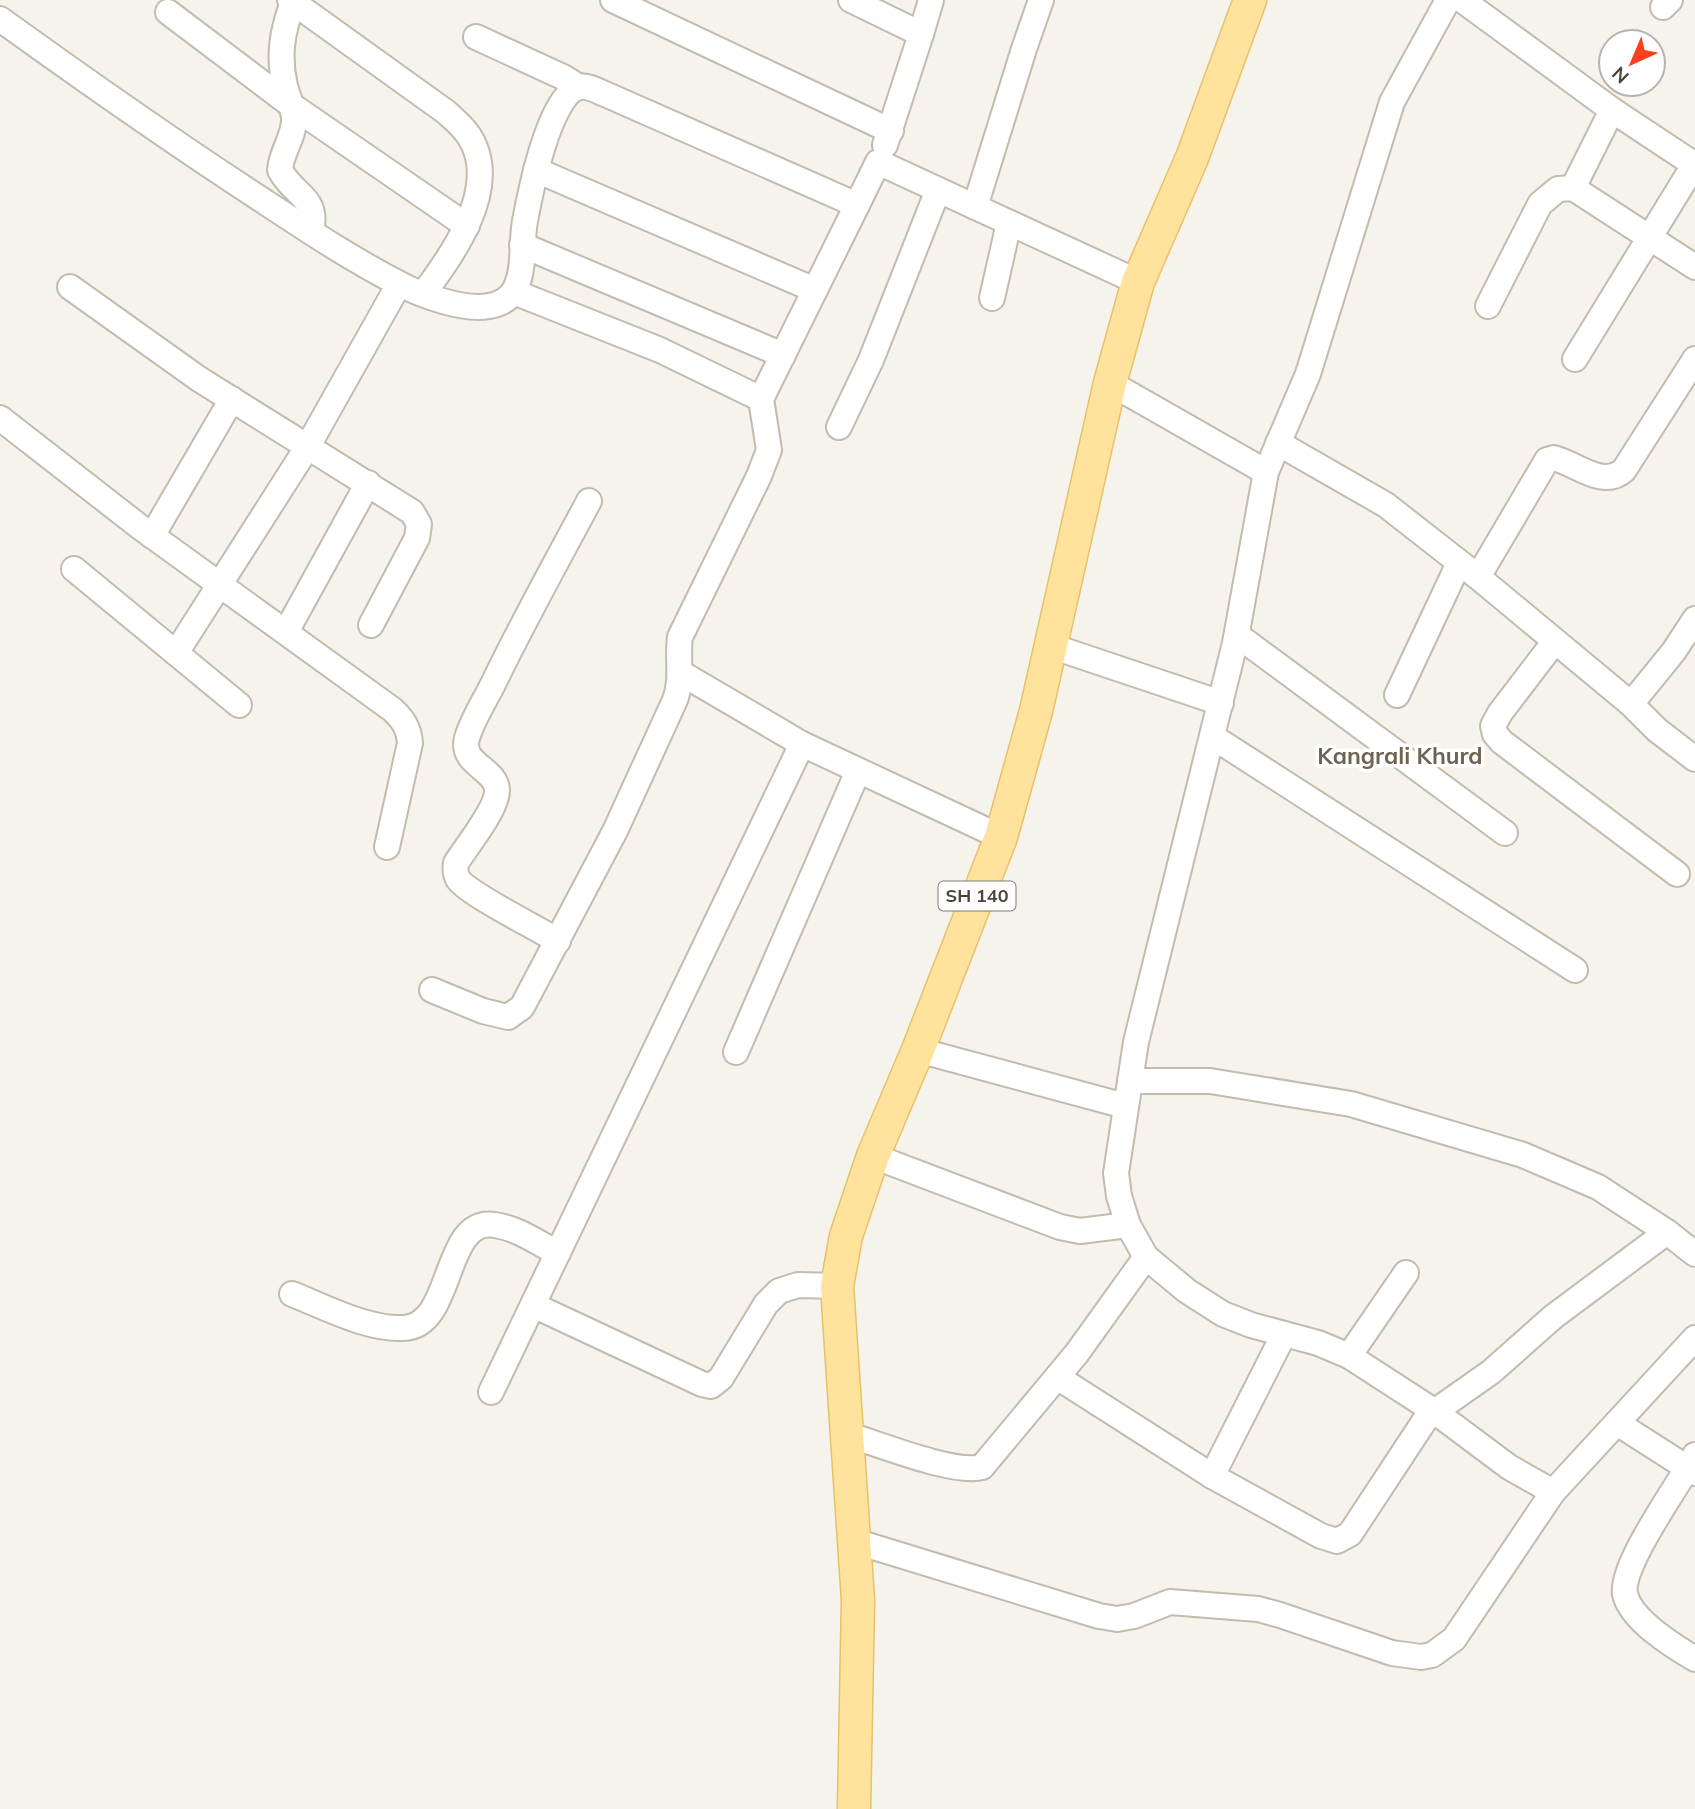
<svg xmlns="http://www.w3.org/2000/svg" width="1695" height="1809" viewBox="0 0 1695 1809" font-family="Mulish,sans-serif">
<style>
.lines{fill:none;stroke-linecap:round;stroke-linejoin:round}
.minor-casing{stroke:#c2bbae;stroke-width:28}
.major-casing{stroke:#e6c16a;stroke-width:35}
.minor{stroke:#fff;stroke-width:24}
.major{stroke:#ffe39c;stroke-width:32}
.labels{text-anchor:middle;stroke-width:7;stroke-linejoin:round;paint-order:stroke}
.shield{fill:#fff;stroke:#817c74;stroke-width:2}
.shield-label{font-size:18px;font-weight:bold;fill:#4b4439}
.quarter-label{font-size:23px;font-weight:bold;fill:#6e6250;stroke:#fff}
</style>
<rect width="100%" height="100%" fill="#f6f3ec"/>
<g class="lines">
<defs>
<g id="minor">
<path d="M290,0L446,112C457,122 468,131 474,145C496,195 451,256 424,293"/>
<polyline points="613,0 891,131"/>
<polyline points="851,0 921,34 885,145"/>
<polyline points="1448,0 1392,102 1308,374 1266,472 1235,643 1136,1042 1116,1173 1119,1196 1128,1225 1146,1257 1187,1291 1223,1314 1251,1325 1318,1343 1349,1356 1434,1411 1509,1467 1553,1492 1695,1338"/>
<polyline points="1462,0 1612,110 1695,165"/>
<path d="M293,2C282,32 278,56 285,86C288,97 293,107 294,118C295,136 281,152 280,170C294,197 319,196 311,232"/>
<polyline points="1663,7 1670,0"/>
<polyline points="168,12 291,105 467,226"/>
<path d="M0,19C86,81 173,142 262,200C306,229 351,259 398,283C420,295 464,311 489,306C500,304 510,299 515,289C525,270 521,243 525,221C530,194 549,95 579,87C588,85 597,91 605,94L857,205L878,162L1138,282"/>
<polyline points="921,34 931,0"/>
<polyline points="476,37 565,78 579,87"/>
<polyline points="536,170 815,290"/>
<polyline points="1573,188 1612,110"/>
<polyline points="975,207 1024,49 1041,0"/>
<polyline points="522,245 783,355"/>
<polyline points="70,287 199,379 412,512 419,524 417,538 371,625"/>
<polyline points="514,292 660,350 761,399"/>
<polyline points="992,298 1009,223"/>
<polyline points="1488,306 1540,204 1558,189 1573,188 1695,267"/>
<polyline points="1575,359 1694,165"/>
<polyline points="1110,383 1266,472"/>
<path d="M0,418L140,527L393,710C403,720 409,728 410,743L387,847"/>
<polyline points="839,427 871,360 938,190"/>
<polyline points="1278,443 1386,505 1478,577 1631,704 1657,730 1695,759"/>
<polyline points="152,536 232,399"/>
<polyline points="74,569 239,705"/>
<path d="M1478,577L1547,460L1554,458C1577,464 1603,489 1624,470L1695,359"/>
<polyline points="286,632 368,483"/>
<polyline points="1237,635 1505,833"/>
<polyline points="1555,641 1500,713 1493,726 1495,734 1502,742 1677,874"/>
<polyline points="1051,646 1221,703"/>
<polyline points="176,653 308,446 399,284"/>
<polyline points="681,673 802,744 1001,837"/>
<polyline points="1397,695 1459,563"/>
<polyline points="1631,704 1674,651 1695,619"/>
<polyline points="1213,737 1575,970"/>
<path d="M558,941C539,929 468,894 458,879C455,874 455,869 456,863C466,847 498,808 497,790C496,768 460,765 467,738C473,718 486,699 495,680C524,620 557,561 589,501"/>
<path d="M432,990L483,1011L508,1017L522,1007L615,831L675,700C683,679 677,659 680,637L759,476L769,450L761,399L857,205"/>
<polyline points="918,1050 1125,1106"/>
<polyline points="736,1052 858,771"/>
<polyline points="1130,1081 1210,1081 1351,1104 1523,1155 1598,1187 1667,1232 1695,1254"/>
<polyline points="873,1156 1060,1227 1080,1231 1128,1225"/>
<path d="M292,1294C325,1307 368,1330 404,1328C455,1326 442,1216 495,1225C517,1228 538,1243 558,1253"/>
<polyline points="533,1305 702,1384 711,1386 721,1378 766,1304 779,1291 798,1285 837,1286"/>
<polyline points="1349,1356 1406,1273"/>
<polyline points="1057,1377 1212,1476 1321,1536 1337,1541 1350,1534 1427,1417 1491,1372 1553,1317 1667,1232"/>
<polyline points="491,1392 802,744"/>
<polyline points="1617,1423 1695,1473"/>
<path d="M846,1434C876,1443 955,1475 982,1467L1077,1353L1146,1257"/>
<path d="M1695,1455C1679,1485 1620,1565 1625,1594C1631,1620 1673,1646 1695,1659"/>
<polyline points="1212,1476 1284,1334"/>
<polyline points="854,1541 1099,1616 1117,1619 1134,1616 1170,1602 1258,1609 1280,1615 1392,1653 1421,1657 1432,1655 1454,1639 1553,1492"/>
</g>
<polyline id="major" points="854,1809 858,1600 837,1286 846,1236 873,1156 918,1050 1001,837 1036,711 1110,383 1138,282 1192,158 1250,0"/>
</defs>
<!-- minor casing -->
<use href="#minor" class="minor-casing"/>
<!-- major casing -->
<use href="#major" class="major-casing"/>
<!-- minor -->
<use href="#minor" class="minor"/>
<!-- major -->
<use href="#major" class="major"/>
</g>
<g class="labels">
<!-- shield labels -->
<rect class="shield" x="938.5" y="881.5" width="77" height="29" rx="5"/>
<g class="shield-label">
<text x="977" y="902">SH 140</text>
</g>
<!-- quarter labels -->
<g class="quarter-label">
<text x="1400" y="764">Kangrali Khurd</text>
</g>
</g>
<!-- north arrow -->
<g transform="translate(1632 63) rotate(224)"><circle r="33" fill="#ffffff" stroke="#b7b4b0" stroke-width="2"/>
<path d="M0-5L12 26L0 18L-12 26Z" fill="#fc3f1d"/>
<text y="-10" font-size="19" font-weight="bold" text-anchor="middle" fill="#4b4439">N</text>
</g>
</svg>
